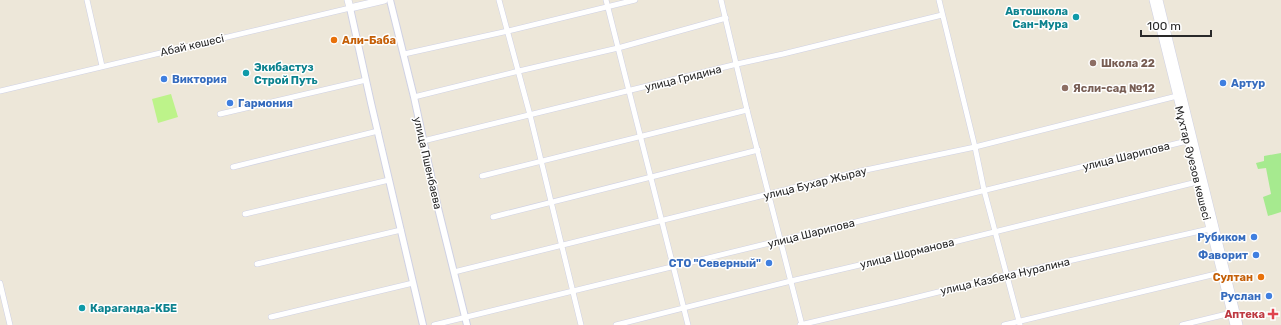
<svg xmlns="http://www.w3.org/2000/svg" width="1281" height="325" viewBox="0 0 1281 325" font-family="Rubik,sans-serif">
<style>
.green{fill:#a6ea8f}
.pitch{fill:#bdf38a}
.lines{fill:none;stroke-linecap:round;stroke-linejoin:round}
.minor-casing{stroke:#cfd1e4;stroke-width:6}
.tertiary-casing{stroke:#cfd1e4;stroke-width:8}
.secondary-casing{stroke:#cfd1e4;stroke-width:8}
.minor{stroke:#fff;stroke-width:5}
.tertiary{stroke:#fff;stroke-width:6}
.secondary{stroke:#fff;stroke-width:7}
.culture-dot{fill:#0f9aa8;stroke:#fff;stroke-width:1.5}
.food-dot{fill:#e8710a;stroke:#fff;stroke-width:1.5}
.education-dot{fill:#8d6e63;stroke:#fff;stroke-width:1.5}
.shop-dot{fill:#3f7fe0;stroke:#fff;stroke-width:1.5}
.health-dot{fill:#e0444e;stroke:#fff;stroke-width:1.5}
.labels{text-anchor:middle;stroke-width:3;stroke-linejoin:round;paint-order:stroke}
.culture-label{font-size:11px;font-weight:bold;fill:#0d838f;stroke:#fff;text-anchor:start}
.food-label{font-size:11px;font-weight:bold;fill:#c56008;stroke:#fff;text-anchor:start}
.street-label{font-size:11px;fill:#292929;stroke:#fff}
.education-label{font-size:11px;font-weight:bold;fill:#785e54;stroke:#fff;text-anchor:start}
.shop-label{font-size:11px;font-weight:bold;fill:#366cbe;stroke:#fff;text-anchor:end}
.health-label{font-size:11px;font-weight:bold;fill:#be3a42;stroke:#fff;text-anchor:end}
</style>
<rect width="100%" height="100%" fill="#ede7d9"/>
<!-- green -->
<polygon class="green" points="1281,153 1281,212 1268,216 1263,197 1271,194 1266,168 1258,169 1256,163 1264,161 1264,156"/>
<!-- pitch -->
<polygon class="pitch" points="171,94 178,117 158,123 152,99"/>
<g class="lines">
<defs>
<g id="minor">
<polyline points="87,0 102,66"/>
<polyline points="499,0 530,115 581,325"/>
<polyline points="606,0 688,325"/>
<polyline points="721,0 747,110 802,325"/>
<polyline points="939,0 975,147 984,190 1020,325"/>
<polyline points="404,54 508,31 635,0"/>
<polyline points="0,91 350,8"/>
<polyline points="414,97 519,71 618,48 726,18"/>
<polyline points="220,114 366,80"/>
<polyline points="423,141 737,64 783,54 942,15"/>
<polyline points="233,167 378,131"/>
<polyline points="482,176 747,110"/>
<polyline points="245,214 389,180"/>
<polyline points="493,217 758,150"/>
<polyline points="257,264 401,230"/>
<polyline points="454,272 861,171 975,147 1177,96"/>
<polyline points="0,283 10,325"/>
<polyline points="271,317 413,283"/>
<polyline points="434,325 1191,140"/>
<polyline points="616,325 791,281 881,260 1197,182"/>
<polyline points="800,325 898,302 1007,275 1209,229"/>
<polyline points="1004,325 1220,273"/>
<polyline points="1182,325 1231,313"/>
</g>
<g id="tertiary">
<polyline points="390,0 414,97 438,208 467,325"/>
<polyline points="350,8 371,103 423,325"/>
</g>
<g id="secondary">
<polyline points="348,0 350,8 384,0"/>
<polyline points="1153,0 1234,325"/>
<polyline points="1159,0 1239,325"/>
</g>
</defs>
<!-- minor casing -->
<use href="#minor" class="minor-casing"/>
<!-- tertiary casing -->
<use href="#tertiary" class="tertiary-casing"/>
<!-- secondary casing -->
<use href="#secondary" class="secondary-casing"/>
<!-- minor -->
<use href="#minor" class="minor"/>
<!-- tertiary -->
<use href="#tertiary" class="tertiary"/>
<!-- secondary -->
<use href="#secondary" class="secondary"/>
</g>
<!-- markers -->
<g class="culture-dot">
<circle cx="1076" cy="17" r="4"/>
<circle cx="246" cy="73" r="4"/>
<circle cx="82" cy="308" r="4"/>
</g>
<g class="food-dot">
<circle cx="334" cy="40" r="4"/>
<circle cx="1261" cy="277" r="4"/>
</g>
<g class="education-dot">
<circle cx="1093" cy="63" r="4"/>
<circle cx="1065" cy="88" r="4"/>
</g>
<g class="shop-dot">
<circle cx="164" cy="79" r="4"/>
<circle cx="1223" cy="83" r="4"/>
<circle cx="230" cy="103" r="4"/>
<circle cx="1254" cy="237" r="4"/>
<circle cx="1256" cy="255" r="4"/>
<circle cx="769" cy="263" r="4"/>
<circle cx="1269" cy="296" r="4"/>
</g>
<path class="health-dot" d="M1271 308h4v4h4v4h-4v4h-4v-4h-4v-4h4z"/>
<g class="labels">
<!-- culture labels -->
<g class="culture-label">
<text x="1068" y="15" text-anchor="end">Автошкола<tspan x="1068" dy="13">Сан-Мура</tspan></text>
<text x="254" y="71">Экибастуз<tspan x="254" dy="13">Строй Путь</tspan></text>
<text x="90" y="312">Караганда-КБЕ</text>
</g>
<!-- food labels -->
<g class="food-label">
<text x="342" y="44">Али-Баба</text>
<text x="1253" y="281" text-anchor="end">Султан</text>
</g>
<!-- street labels -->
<g class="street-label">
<text transform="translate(192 45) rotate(-13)" y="4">Абай көшесі</text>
<text transform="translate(683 78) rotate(-14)" y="4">улица Гридина</text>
<text transform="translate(1126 156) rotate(-14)" y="4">улица Шарипова</text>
<text transform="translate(428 163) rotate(77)" y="4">улица Пшенбаева</text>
<text transform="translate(1193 163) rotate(76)" y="4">Мұхтар Әуезов көшесі</text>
<text transform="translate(815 183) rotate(-14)" y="4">улица Бухар Жырау</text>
<text transform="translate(811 233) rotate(-14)" y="4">улица Шарипова</text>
<text transform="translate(907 253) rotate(-14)" y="4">улица Шорманова</text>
<text transform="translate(1005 276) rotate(-13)" y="4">улица Казбека Нуралина</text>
</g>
<!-- education labels -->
<g class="education-label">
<text x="1101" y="67">Школа 22</text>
<text x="1073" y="92">Ясли-сад №12</text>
</g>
<!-- shop labels -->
<g class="shop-label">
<text x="172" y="83" text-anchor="start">Виктория</text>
<text x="1231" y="87" text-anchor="start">Артур</text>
<text x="238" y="107" text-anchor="start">Гармония</text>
<text x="1246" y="241">Рубиком</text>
<text x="1248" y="259">Фаворит</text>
<text x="761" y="267">СТО "Северный"</text>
<text x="1261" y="300">Руслан</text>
</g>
<!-- health labels -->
<g class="health-label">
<text x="1265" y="318">Аптека</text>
</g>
</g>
<!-- scale -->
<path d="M1141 30v6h70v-6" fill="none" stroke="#292929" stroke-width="2"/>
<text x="1147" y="30" font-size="12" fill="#292929" stroke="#ffffff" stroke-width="3" paint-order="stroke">100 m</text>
</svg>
